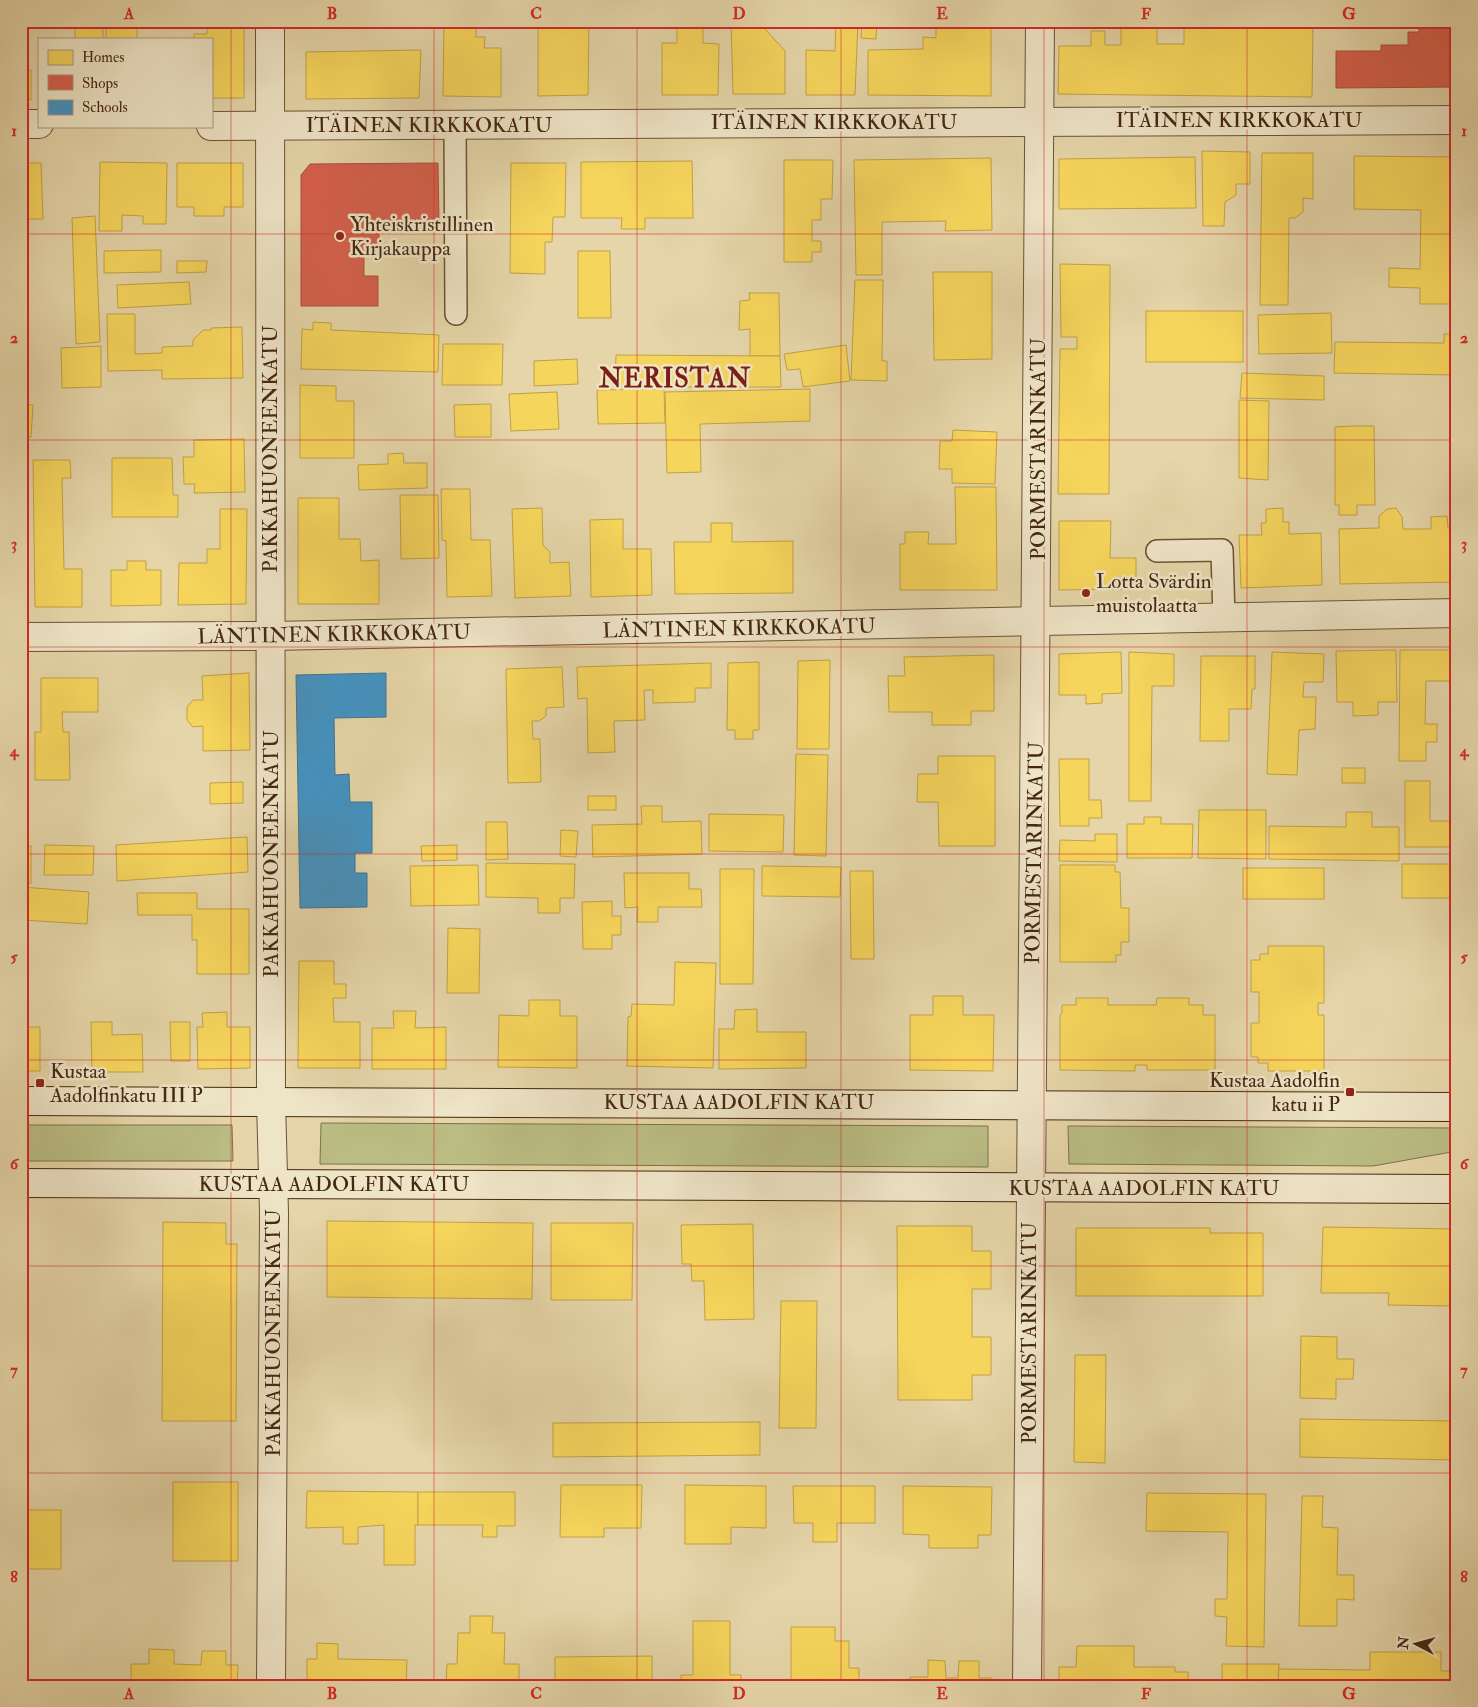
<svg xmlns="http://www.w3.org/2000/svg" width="1478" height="1707" viewBox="0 0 1478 1707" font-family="'IM FELL Double Pica',serif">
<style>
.green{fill:#babc84;stroke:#80724b}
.homes{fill:#f6d55c;stroke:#c1a146}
.shops{fill:#d6604d;stroke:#aa4f3b}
.schools{fill:#4393c3;stroke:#44738e}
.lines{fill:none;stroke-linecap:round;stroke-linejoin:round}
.service-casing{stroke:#6d5238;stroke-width:24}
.minor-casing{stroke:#6d5238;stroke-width:30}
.secondary-casing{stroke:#452712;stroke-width:30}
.service{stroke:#eee4c6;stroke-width:21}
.minor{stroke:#eee4c6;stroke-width:28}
.secondary{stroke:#eee4c6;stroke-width:28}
.grid{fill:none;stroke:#d62828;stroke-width:1;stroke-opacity:0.55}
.poi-dot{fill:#8f2418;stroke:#eee4c6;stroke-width:2}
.labels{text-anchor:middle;stroke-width:5;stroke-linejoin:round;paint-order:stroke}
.street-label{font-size:21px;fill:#452712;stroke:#eee4c6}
.poi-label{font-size:21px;fill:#452712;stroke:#eee4c6;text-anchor:start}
.district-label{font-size:26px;font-weight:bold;letter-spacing:1px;fill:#7a1f14;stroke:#eee4c6}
.neatline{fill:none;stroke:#d62828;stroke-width:2}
.grid-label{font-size:16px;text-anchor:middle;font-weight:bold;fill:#d62828}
</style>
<rect width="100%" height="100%" fill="#e5d5a8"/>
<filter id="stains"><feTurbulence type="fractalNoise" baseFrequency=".004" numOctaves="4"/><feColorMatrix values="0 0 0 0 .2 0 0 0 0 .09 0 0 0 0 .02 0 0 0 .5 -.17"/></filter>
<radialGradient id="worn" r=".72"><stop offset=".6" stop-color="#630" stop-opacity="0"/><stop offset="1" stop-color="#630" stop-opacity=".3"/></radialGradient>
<!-- green -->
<g class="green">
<polygon points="321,1123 988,1126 988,1167 320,1164"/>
<polygon points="21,1125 232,1125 233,1161 21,1161"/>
<polygon points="1068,1126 1457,1128 1457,1151 1373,1166 1069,1164"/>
</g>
<!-- homes -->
<g class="homes">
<rect x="75" y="21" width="28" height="18"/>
<rect x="106" y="21" width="31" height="18"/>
<polygon points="207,21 244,21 244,98 211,98 211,39 194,39 194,34 207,34"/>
<polygon points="444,21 476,21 476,37 485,37 484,48 501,48 501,97 443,96"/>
<polygon points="564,21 589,21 588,95 538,96 538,23 564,23"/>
<polygon points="731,21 765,21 765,29 785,51 785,94 733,94"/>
<polygon points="836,21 858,21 855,95 806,95 806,50 835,51"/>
<polygon points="862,21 877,21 876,39 861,38"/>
<polygon points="936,21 991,21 991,96 868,95 868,50 923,49 923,37 936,38"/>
<polygon points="1121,21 1157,21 1157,44 1184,44 1184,27 1228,28 1228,21 1291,21 1291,28 1313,28 1312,97 1058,94 1059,46 1091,46 1091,31 1105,31 1105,45 1121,45"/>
<polygon points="677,24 703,24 703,43 719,44 718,95 662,95 662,43 677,43"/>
<polygon points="421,50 419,98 306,99 306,52"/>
<polygon points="21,70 31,70 31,100 21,99"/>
<polygon points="1202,151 1250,152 1250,184 1236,184 1236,195 1225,202 1224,226 1203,226"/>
<polygon points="1262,153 1313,153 1313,199 1303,198 1303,212 1295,218 1289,218 1288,305 1260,305"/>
<polygon points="1354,156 1457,157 1457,304 1420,304 1420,288 1389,287 1389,268 1420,269 1421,210 1354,209"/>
<polygon points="1195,157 1196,208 1059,209 1059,159"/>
<polygon points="991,158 992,230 945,231 946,221 882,222 882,275 856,275 854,160"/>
<polygon points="784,160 833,160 832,199 821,199 821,220 812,220 812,241 821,241 821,252 812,252 812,262 784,262"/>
<polygon points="692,161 693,218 645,218 645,229 621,229 622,218 581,218 581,162"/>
<polygon points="100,162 167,163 166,224 143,224 143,216 122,215 122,231 99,231"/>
<polygon points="21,163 41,163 43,219 23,219 21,232"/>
<polygon points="177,163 243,163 243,207 224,207 224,216 194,216 194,207 177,207"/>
<polygon points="511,163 566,163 565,217 553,217 552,242 545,242 545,274 510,273"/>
<polygon points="95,216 100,342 76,344 72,218"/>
<polygon points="161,250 161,272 104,273 104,251"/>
<polygon points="578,251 610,251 611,318 578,318"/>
<polygon points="177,261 207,261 206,272 177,273"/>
<polygon points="1060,264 1110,265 1109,494 1058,494 1060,349 1077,349 1077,337 1061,337"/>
<polygon points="933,272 992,272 992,359 934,360"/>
<polygon points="855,280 883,280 882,361 887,361 887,381 851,380"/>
<polygon points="189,282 191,304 118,308 117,285"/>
<polygon points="749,293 779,293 780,356 750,356 750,329 739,330 740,301 750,300"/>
<rect x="1146" y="311" width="97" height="51"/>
<polygon points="1331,313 1332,353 1259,354 1258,315"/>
<polygon points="107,314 135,314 135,354 162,353 162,347 193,346 193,340 203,330 211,330 211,328 242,327 243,378 162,379 162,370 108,371"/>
<polygon points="313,322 331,323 331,330 439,335 438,372 301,369 302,329 313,330"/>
<polygon points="1444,334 1457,334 1457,375 1334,373 1335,342 1444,343"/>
<polygon points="443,344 503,344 502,385 442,385"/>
<polygon points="846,345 850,381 803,387 800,369 787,370 784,354"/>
<polygon points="101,346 101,387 62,388 61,348"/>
<polygon points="616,355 780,356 781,387 615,387"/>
<polygon points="577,359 578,384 534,386 534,361"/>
<polygon points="1242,373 1324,376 1324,400 1240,398"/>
<polygon points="300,385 336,386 336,401 354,401 354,458 300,458"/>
<polygon points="664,389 665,423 598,424 597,390"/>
<polygon points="810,389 810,421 700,424 701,472 667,473 665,392"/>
<polygon points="557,392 559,429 511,431 509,394"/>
<polygon points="1239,400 1269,401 1268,480 1239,478"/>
<polygon points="21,404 33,405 31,437 21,437"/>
<polygon points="491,404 491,437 455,437 454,405"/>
<polygon points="1352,426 1374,426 1375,505 1357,505 1357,515 1339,515 1339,505 1335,505 1335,427"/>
<polygon points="953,430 997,432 995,484 952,483 952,469 939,469 940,441 952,441"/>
<polygon points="244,439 245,492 194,493 195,484 184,484 183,457 194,457 194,440"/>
<polygon points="403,453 404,463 427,463 427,488 359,490 358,465 388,464 388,454"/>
<polygon points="112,458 172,458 173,495 178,495 178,517 112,517"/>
<polygon points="33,460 70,460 71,478 62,478 64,569 82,569 82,607 35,607"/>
<polygon points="955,487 996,487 997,590 900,590 900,544 905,544 905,532 929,532 928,544 956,544"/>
<polygon points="441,489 470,489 471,540 490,540 492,596 447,597 446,541 442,540"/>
<polygon points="400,495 438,495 439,558 401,559"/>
<polygon points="298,498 339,498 339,539 360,539 361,561 379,560 379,604 298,604"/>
<polygon points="542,508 543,545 550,552 550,563 569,562 571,596 515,598 512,509"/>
<polygon points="1283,508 1283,522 1289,522 1289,534 1321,533 1322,585 1241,588 1239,535 1262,535 1261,523 1266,523 1266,509"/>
<polygon points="1396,508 1402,517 1403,529 1431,529 1431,517 1447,516 1448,528 1455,528 1457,582 1340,584 1339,529 1379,528 1379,516 1387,509"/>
<polygon points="220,509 247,509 246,604 178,605 179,563 207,563 207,549 220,549"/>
<polygon points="623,519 623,549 651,549 652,595 591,597 590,520"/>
<polygon points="1059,521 1111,521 1110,558 1136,558 1136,589 1059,590"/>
<polygon points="711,523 732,523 732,542 793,541 793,593 675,594 674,542 711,542"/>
<polygon points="127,561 146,561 146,570 161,570 161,605 111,606 111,570 127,570"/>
<polygon points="1396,650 1397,702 1378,702 1378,715 1353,716 1353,702 1337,702 1336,651"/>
<polygon points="1400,650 1453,650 1453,681 1426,681 1425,724 1437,724 1437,742 1426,742 1426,761 1399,761"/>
<polygon points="1121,652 1122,693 1102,694 1102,703 1086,704 1086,695 1059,695 1059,654"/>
<polygon points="1129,652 1174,654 1174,686 1152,686 1151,801 1129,801"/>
<polygon points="1272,652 1324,654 1323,682 1304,682 1303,697 1316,697 1315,729 1299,730 1297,775 1267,774"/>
<polygon points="994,655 994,711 971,711 971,725 932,725 932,712 889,712 888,676 905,676 904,657"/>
<polygon points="1201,656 1255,656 1255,689 1252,689 1251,709 1229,709 1229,741 1200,741"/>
<polygon points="830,660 829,749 797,749 798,661"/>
<polygon points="759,662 759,730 753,730 753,739 735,739 735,730 727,730 728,663"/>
<polygon points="711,663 711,688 695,688 695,702 653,703 653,690 644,690 645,720 614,721 615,752 588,753 587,698 578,699 577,667"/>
<polygon points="562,667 564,707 546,708 546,716 539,721 532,721 533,739 540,739 541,782 508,783 506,669"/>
<polygon points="249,673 250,750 203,751 203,726 193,727 187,720 187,707 193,700 203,700 202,676"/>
<polygon points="41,678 98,678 98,712 62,712 63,732 69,732 70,780 35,780 35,732 41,732"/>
<polygon points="21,680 27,680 28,755 21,756"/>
<polygon points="796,754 828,755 826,856 794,855"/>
<polygon points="938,756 995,756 995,846 939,846 938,802 917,802 918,774 938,774"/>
<polygon points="1059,759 1089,759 1089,800 1101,800 1102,818 1089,818 1089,826 1060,826"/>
<rect x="1342" y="768" width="23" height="15"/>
<polygon points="1405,781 1430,781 1430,821 1457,821 1457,847 1405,847"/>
<polygon points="243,782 243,803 210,804 210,783"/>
<rect x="588" y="796" width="28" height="14"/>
<polygon points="641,806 662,806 662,822 701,821 702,854 593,857 592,825 642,824"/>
<polygon points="1199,810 1266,810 1266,859 1198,858"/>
<polygon points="1346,812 1372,812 1372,827 1399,827 1399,861 1269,859 1269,826 1346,827"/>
<polygon points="709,814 784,815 783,852 709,851"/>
<polygon points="1144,817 1161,817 1161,824 1193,824 1192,858 1127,858 1127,824 1144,824"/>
<polygon points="486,822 507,822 508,859 486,860"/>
<polygon points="561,830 578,831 576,857 560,856"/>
<polygon points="1095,834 1117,834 1117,862 1059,861 1060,840 1095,841"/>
<polygon points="247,837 248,872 117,881 116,845"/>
<polygon points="45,845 94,846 93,875 44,875"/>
<polygon points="457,845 457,860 422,861 421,846"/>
<rect x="21" y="846" width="10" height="37"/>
<polygon points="486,863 575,864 574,898 560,898 560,913 538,913 538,898 486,897"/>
<rect x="1402" y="864" width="55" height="34"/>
<polygon points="478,865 479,905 411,906 410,866"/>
<polygon points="1060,865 1115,865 1115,872 1120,872 1121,908 1129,908 1129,942 1121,942 1121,955 1116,955 1116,962 1060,962"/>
<polygon points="762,866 841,867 840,897 762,896"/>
<rect x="1243" y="868" width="81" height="31"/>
<polygon points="720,869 754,869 753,984 720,984"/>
<polygon points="850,871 873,871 874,959 851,959"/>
<polygon points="624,873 689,873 689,889 701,889 702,907 658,907 658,922 637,922 638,907 625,908"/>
<polygon points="21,887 89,892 87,924 21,920"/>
<polygon points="137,893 197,893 197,909 249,909 249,974 197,974 197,940 192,940 192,915 138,915"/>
<polygon points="612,901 612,916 621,916 621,935 612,935 612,949 583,949 582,902"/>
<polygon points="448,928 480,929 479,993 447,993"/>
<polygon points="1268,946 1324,946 1324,1003 1318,1003 1318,1015 1324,1015 1324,1071 1268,1071 1268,1063 1258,1063 1258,1057 1251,1057 1251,1023 1259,1023 1259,992 1251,992 1251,960 1260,960 1260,954 1268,954"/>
<polygon points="299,961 334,961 334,984 346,984 346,998 333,998 334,1022 360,1022 360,1068 298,1068"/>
<polygon points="675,962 716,963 713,1068 627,1066 628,1017 631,1016 632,1004 674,1005"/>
<polygon points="933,996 963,996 963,1015 994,1015 993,1071 910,1070 910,1015 933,1015"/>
<polygon points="1076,998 1108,998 1108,1005 1156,1005 1157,998 1189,998 1189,1005 1203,1005 1203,1015 1215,1015 1215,1070 1147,1070 1147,1065 1135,1065 1135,1071 1060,1070 1060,1015 1062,1014 1062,1005 1076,1005"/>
<polygon points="529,1000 560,1000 560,1016 577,1016 577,1068 498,1067 499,1015 529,1016"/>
<polygon points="21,1004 23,1027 40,1027 40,1071 21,1071"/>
<polygon points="757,1009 757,1032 806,1032 806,1068 719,1069 719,1029 734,1029 735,1010"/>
<polygon points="393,1011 416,1011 415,1028 446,1027 446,1069 372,1069 372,1028 394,1028"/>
<polygon points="227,1012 227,1027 250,1027 250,1068 198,1069 197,1027 203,1027 202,1013"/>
<polygon points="91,1022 112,1022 112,1035 142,1034 143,1072 92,1072"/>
<polygon points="170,1022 190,1022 190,1061 171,1061"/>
<polygon points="327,1221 533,1223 532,1299 327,1297"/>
<polygon points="163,1222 226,1223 226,1244 237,1244 236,1421 162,1421"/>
<polygon points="551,1223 633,1223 632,1300 551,1300"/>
<polygon points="753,1224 754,1319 705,1320 704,1281 692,1281 691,1264 682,1264 681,1225"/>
<polygon points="897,1226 972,1226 972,1251 991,1251 991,1289 972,1289 972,1337 991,1337 991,1375 972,1375 972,1400 898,1400"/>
<polygon points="1323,1227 1457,1229 1457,1295 1453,1295 1453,1306 1388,1305 1389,1293 1321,1293"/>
<polygon points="1076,1228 1210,1228 1210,1233 1263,1233 1263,1296 1076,1296"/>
<polygon points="781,1301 817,1301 816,1428 779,1428"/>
<polygon points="1301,1336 1337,1337 1337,1359 1354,1359 1353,1379 1336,1379 1336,1399 1300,1398"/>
<polygon points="1075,1355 1106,1355 1105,1463 1074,1462"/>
<polygon points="1300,1419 1457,1421 1457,1460 1300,1457"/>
<polygon points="760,1422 760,1455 553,1457 553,1423"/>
<rect x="173" y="1482" width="65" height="79"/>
<polygon points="561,1485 642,1485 641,1528 604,1528 604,1537 560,1537"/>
<polygon points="685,1485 766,1486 766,1528 731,1527 731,1544 685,1544"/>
<polygon points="793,1486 875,1486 875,1523 837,1523 837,1542 813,1542 813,1523 794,1523"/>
<polygon points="903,1486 992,1487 991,1535 978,1535 978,1548 929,1548 929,1535 903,1534"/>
<polygon points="307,1491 418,1492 418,1525 415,1525 415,1565 384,1565 384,1525 358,1527 358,1544 343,1544 343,1527 306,1528"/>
<polygon points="418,1492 515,1492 515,1526 497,1526 497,1537 482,1537 483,1525 418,1525"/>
<polygon points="1147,1493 1266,1494 1264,1647 1226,1646 1227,1617 1215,1616 1215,1599 1227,1599 1228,1532 1146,1531"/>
<polygon points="1302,1496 1323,1496 1322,1527 1338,1528 1337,1575 1354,1575 1354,1600 1337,1599 1337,1626 1299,1626"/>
<rect x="23" y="1510" width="38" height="59"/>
<rect x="1454" y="1583" width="3" height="27"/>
<polygon points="470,1616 493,1616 492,1633 505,1633 504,1664 519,1664 519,1686 446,1686 447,1664 457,1664 458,1633 470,1633"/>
<polygon points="693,1621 730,1621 730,1675 741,1675 741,1686 681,1686 681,1675 693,1675"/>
<polygon points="791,1627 835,1627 835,1641 849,1641 849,1668 859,1668 859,1686 791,1686"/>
<polygon points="317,1643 338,1644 338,1659 407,1660 406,1686 307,1686 307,1659 317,1659"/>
<polygon points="1077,1646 1134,1646 1134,1667 1175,1667 1175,1672 1188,1672 1188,1686 1059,1686 1059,1667 1076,1667"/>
<polygon points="149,1649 174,1650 174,1664 201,1665 202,1651 226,1651 226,1665 238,1665 237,1686 131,1686 131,1664 149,1664"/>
<polygon points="1370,1652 1441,1652 1441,1671 1457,1671 1457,1686 1278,1686 1278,1669 1370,1670"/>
<polygon points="652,1656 652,1686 555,1686 555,1657"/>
<polygon points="928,1660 945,1661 946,1678 958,1678 959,1661 979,1661 979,1678 992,1678 992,1686 910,1686 910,1677 928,1677"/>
<polygon points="1222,1664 1279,1664 1278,1686 1222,1686"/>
</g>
<!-- shops -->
<g class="shops">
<polygon points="1419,21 1457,21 1457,87 1336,88 1336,51 1381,51 1381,45 1408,45 1408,32 1419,32"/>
<polygon points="438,163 439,222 379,222 379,250 364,250 364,276 378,276 378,306 301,306 301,175 310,164"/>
</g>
<!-- schools -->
<polygon class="schools" points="386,673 386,717 334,718 335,775 349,774 350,802 372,802 372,853 355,853 355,873 367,873 367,907 300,908 296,675"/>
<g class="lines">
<defs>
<g id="service">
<polyline points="455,125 456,314"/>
<polyline points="1157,551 1222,550 1224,619"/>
</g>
<g id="minor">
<polyline points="270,21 271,1101 274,1213 271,1686"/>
<polyline points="21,124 39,124"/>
<polyline points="211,126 1457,120"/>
<polyline points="21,637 271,636 1457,613"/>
<path d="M1027,1686C1030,1131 1038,576 1040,21"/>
</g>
<g id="secondary">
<polyline points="21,1101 1457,1107"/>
<polyline points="21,1183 1457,1189"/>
</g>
</defs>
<!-- service casing -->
<use href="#service" class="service-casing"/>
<!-- minor casing -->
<use href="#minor" class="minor-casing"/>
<!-- secondary casing -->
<use href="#secondary" class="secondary-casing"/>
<!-- service -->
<use href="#service" class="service"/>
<!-- minor -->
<use href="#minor" class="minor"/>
<!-- secondary -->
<use href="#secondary" class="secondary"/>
</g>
<!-- grid -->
<path class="grid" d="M231,21V1686M434,21V1686M637,21V1686M841,21V1686M1044,21V1686M1247,21V1686M21,234H1457M21,440H1457M21,647H1457M21,854H1457M21,1060H1457M21,1266H1457M21,1473H1457"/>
<!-- markers -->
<g class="poi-dot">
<circle cx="340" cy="236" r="5"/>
<circle cx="1086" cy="593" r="5"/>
<rect x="35" y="1078" width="10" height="10" rx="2.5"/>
<rect x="1345" y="1087" width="10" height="10" rx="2.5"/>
</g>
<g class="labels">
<!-- street labels -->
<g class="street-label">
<text x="1239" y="127">ITÄINEN KIRKKOKATU</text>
<text x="834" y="129">ITÄINEN KIRKKOKATU</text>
<text x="429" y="132">ITÄINEN KIRKKOKATU</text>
<text transform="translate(270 449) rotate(-90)" y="7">PAKKAHUONEENKATU</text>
<text transform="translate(1038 449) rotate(-90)" y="7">PORMESTARINKATU</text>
<text transform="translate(739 628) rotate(-1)" y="7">LÄNTINEN KIRKKOKATU</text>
<text transform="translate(334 634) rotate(-1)" y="7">LÄNTINEN KIRKKOKATU</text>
<text transform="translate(1034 853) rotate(-89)" y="7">PORMESTARINKATU</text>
<text transform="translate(271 854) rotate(-90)" y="7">PAKKAHUONEENKATU</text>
<text x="739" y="1109">KUSTAA AADOLFIN KATU</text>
<text x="334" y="1191">KUSTAA AADOLFIN KATU</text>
<text x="1144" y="1195">KUSTAA AADOLFIN KATU</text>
<text transform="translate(273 1333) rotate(-90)" y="7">PAKKAHUONEENKATU</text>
<text transform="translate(1029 1333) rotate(-90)" y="7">PORMESTARINKATU</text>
</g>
<!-- poi labels -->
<g class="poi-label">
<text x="350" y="231">Yhteiskristillinen<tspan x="350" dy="24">Kirjakauppa</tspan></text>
<text x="1096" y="588">Lotta Svärdin<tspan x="1096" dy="24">muistolaatta</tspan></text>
<text x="50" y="1078">Kustaa<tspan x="50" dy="24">Aadolfinkatu III P</tspan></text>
<text x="1340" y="1087" text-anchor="end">Kustaa Aadolfin<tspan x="1340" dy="24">katu ii P</tspan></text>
</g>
<!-- district labels -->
<g class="district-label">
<text x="675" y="387">NERISTAN</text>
</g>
</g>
<!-- margin -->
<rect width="1478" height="1707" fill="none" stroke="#e5d5a8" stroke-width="55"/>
<!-- legend -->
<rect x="38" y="38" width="175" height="90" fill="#eee4c6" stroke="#aa987e"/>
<rect x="48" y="50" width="25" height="15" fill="#f6d55c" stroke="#aa987e"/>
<text x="82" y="62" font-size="15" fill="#452712">Homes</text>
<rect x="48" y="75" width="25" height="15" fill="#d6604d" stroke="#aa987e"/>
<text x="82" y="88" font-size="15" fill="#452712">Shops</text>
<rect x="48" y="100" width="25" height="15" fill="#4393c3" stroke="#aa987e"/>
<text x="82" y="112" font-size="15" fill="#452712">Schools</text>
<!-- north arrow -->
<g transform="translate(1416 1644) rotate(276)" stroke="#eee4c6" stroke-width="4" paint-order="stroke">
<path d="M0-4L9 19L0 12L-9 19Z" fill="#452712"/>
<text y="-8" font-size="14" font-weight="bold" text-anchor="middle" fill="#452712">N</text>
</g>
<rect x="28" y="28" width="1422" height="1652" class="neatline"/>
<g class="grid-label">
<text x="129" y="19">A</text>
<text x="332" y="19">B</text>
<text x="536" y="19">C</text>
<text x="739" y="19">D</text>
<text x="942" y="19">E</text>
<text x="1146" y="19">F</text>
<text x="1349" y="19">G</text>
<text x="14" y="136">1</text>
<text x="1464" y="136">1</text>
<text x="14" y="343">2</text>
<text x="1464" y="343">2</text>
<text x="14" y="549">3</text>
<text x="1464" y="549">3</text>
<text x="14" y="756">4</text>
<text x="1464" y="756">4</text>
<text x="14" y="962">5</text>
<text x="1464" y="962">5</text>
<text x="14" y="1169">6</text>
<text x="1464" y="1169">6</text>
<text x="14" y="1375">7</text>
<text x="1464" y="1375">7</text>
<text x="14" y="1582">8</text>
<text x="1464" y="1582">8</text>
<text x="129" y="1699">A</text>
<text x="332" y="1699">B</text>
<text x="536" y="1699">C</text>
<text x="739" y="1699">D</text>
<text x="942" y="1699">E</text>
<text x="1146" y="1699">F</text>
<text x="1349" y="1699">G</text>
</g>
<rect width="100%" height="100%" filter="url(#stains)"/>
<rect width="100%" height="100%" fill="url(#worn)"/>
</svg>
